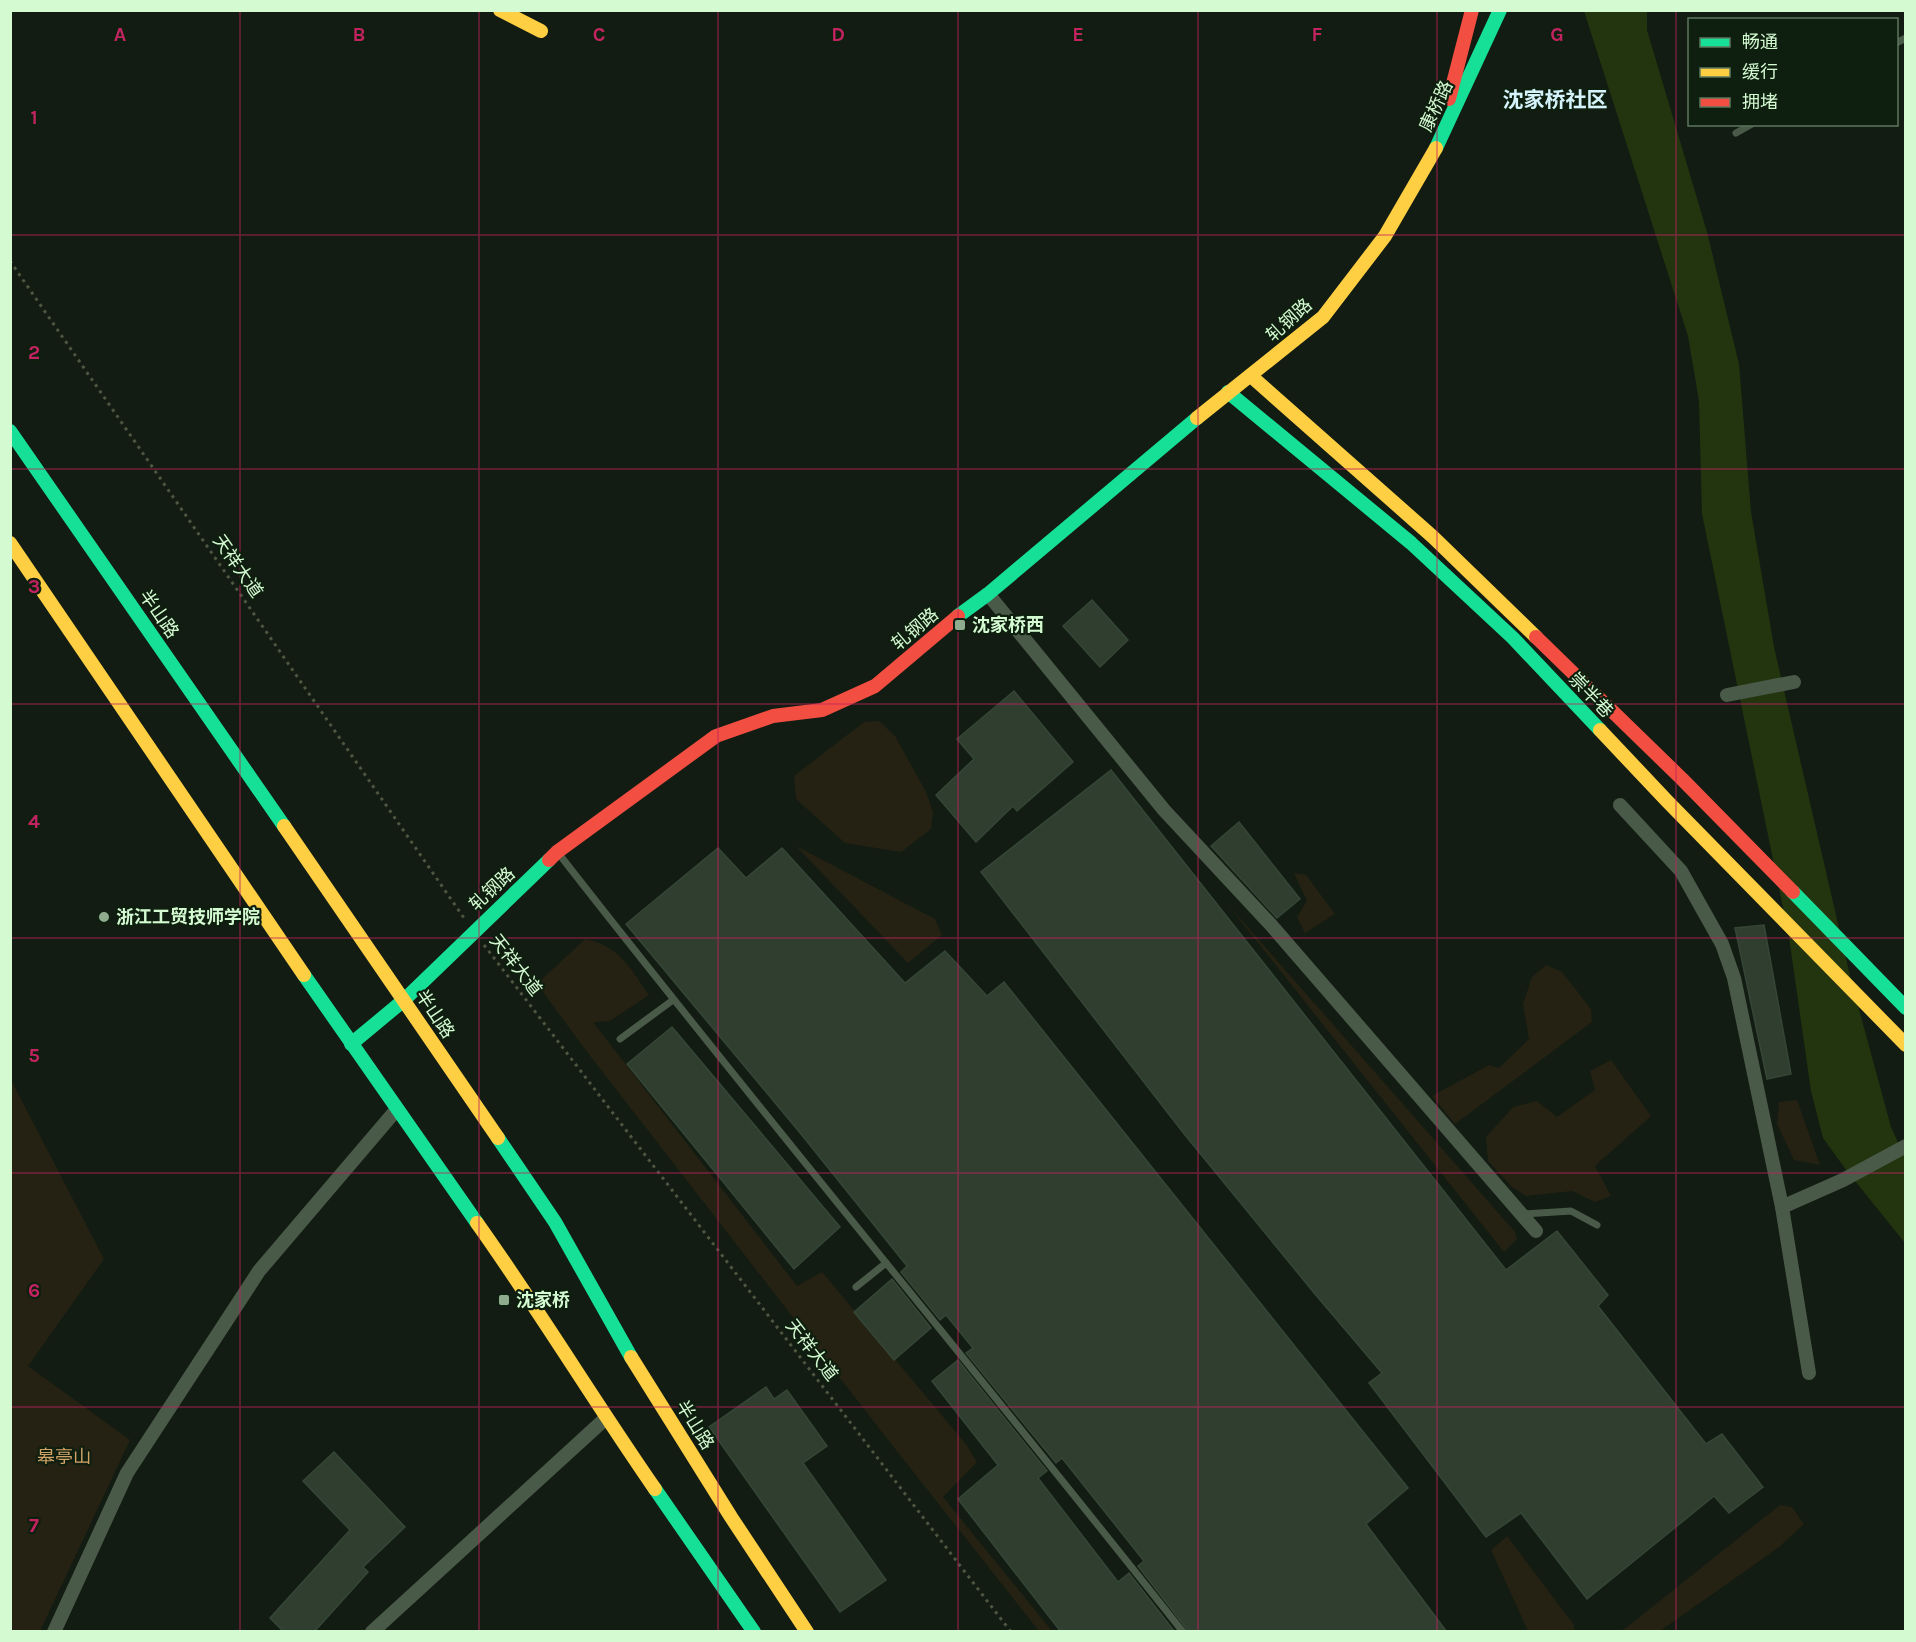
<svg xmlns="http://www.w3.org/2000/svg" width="1916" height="1642" viewBox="0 0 1916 1642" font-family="Karla,'Noto Sans SC',sans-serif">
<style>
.green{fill:#252213}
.water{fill:#23350f}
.building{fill:#303e30;stroke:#354636;stroke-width:1.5}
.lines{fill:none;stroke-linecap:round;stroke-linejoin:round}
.path{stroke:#4e5541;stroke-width:3;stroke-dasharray:3 4.5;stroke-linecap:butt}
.lane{stroke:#4a5a48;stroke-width:7}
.street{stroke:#4a5a48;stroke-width:14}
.fast{stroke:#16e098;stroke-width:14}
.slow{stroke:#ffcf43;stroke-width:14}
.jam{stroke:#f24e42;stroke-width:14}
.grid{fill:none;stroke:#c32361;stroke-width:1.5;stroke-opacity:0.55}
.poi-dot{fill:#90ac8f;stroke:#0f1f0f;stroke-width:2}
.labels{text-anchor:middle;stroke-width:4.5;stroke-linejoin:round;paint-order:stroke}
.street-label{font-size:18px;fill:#d4fad2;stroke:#0f1f0f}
.poi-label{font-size:18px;font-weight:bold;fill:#d4fad2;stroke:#0f1f0f;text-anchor:start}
.park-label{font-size:18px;fill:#d1a367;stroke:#0f1f0f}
.quarter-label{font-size:21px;font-weight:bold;fill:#d4f3fa;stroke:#0f1f0f}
.grid-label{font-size:20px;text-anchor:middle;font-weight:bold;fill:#c32361;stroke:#0f1f0f;stroke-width:4.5;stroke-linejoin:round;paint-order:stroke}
</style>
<rect width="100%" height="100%" fill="#121c12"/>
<!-- green -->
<g class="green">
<polygon points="879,721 895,736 926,792 933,812 931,829 901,852 845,843 796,799 794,776 864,722"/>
<polygon points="796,846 935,919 942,935 908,963"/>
<polygon points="1294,873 1306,875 1335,914 1305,933 1297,917 1307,901"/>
<polygon points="1224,900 1515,1232 1517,1239 1504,1252"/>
<path d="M585,939C620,946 630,968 649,995L610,1021L593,1022L797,1286L822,1272L966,1444L977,1462L943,1497L1052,1631H1039L885,1436L584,1048L537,984Z"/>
<polygon points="1546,965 1562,972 1591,1009 1592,1022 1455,1124 1432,1096 1489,1065 1499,1068 1529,1039 1523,1004 1532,977"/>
<polygon points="1611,1060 1651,1116 1595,1166 1611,1196 1595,1202 1572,1191 1526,1196 1512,1187 1488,1161 1486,1137 1513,1107 1537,1101 1557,1117 1595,1090 1590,1071"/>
<polygon points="11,1080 104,1259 28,1366 130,1440 40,1631 11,1631"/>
<polygon points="1797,1100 1820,1165 1794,1160 1777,1124 1779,1102"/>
<polygon points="1780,1505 1792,1507 1804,1524 1778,1548 1660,1631 1622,1631"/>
<polygon points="1507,1536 1574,1625 1574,1631 1528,1631 1491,1550"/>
</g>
<!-- water -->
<polygon class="water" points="1584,11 1647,11 1647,30 1707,232 1739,364 1751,512 1774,647 1851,980 1891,1127 1901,1149 1905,1155 1905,1243 1847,1171 1823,1138 1811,1091 1789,937 1702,514 1699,401 1688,336"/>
<!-- building -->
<g class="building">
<polygon points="1092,600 1128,640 1100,667 1063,626"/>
<polygon points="1014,691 1073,762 1017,811 1013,806 976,842 936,795 974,759 957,739"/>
<polygon points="1111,770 1506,1270 1557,1231 1608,1295 1598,1306 1706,1444 1722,1434 1763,1487 1729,1513 1714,1496 1587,1599 1521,1513 1486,1537 1369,1383 1382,1373 1315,1294 1185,1135 981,872"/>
<polygon points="1239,822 1300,899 1277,918 1211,846"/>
<polygon points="718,848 746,878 782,848 905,983 945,951 987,996 1004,982 1408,1488 1366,1524 1447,1632 1189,1632 1138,1566 1144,1561 1062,1458 1056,1463 966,1353 973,1348 946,1315 940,1320 901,1272 907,1266 801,1134 626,924"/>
<polygon points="1764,925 1791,1074 1767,1079 1735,928"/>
<polygon points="672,1027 840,1227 794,1269 627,1064"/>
<polygon points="892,1279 931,1328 894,1360 854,1312"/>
<polygon points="958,1360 1047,1471 1038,1478 1118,1582 1129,1573 1175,1632 1061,1632 958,1499 998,1465 932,1381"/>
<polygon points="766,1387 774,1399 787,1390 827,1446 803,1463 886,1580 840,1612 709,1427"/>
<polygon points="334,1452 405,1527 363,1567 368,1572 314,1632 284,1632 270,1618 350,1530 303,1481"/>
</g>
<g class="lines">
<!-- path -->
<g class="path">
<polyline points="10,261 464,918"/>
<polyline points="484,945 1011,1632"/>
</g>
<!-- lane -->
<g class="lane">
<polyline points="1896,43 1906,38"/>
<polyline points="1736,133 1752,124"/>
<path d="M559,854C763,1116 977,1371 1183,1632"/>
<polyline points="620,1039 673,1000"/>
<polyline points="1523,1214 1571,1211 1597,1225"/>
<polyline points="856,1287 886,1263"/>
</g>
<!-- street -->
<g class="street">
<polyline points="988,594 1164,810 1272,926 1536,1231"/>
<polyline points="1727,695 1794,682"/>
<polyline points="1620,805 1681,871 1722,944 1734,978 1782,1207 1809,1373"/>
<polyline points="1782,1207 1843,1180 1906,1146"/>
<polyline points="54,1632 127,1473 259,1271 397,1109"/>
<polyline points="372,1632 606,1418"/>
</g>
<!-- fast -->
<g class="fast">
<polyline points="1436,148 1500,10"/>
<polyline points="1228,392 1411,543 1513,638 1600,730"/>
<polyline points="10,431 284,826"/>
<polyline points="958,616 988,594 1197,418"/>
<polyline points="1793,892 1906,1008"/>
<polyline points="304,975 477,1223"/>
<polyline points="351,1044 404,1000 549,860"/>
<polyline points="498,1138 555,1222 631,1357"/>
<polyline points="655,1489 754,1632"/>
</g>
<!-- slow -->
<g class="slow">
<polyline points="500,10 541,31"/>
<polyline points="1251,376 1433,537 1536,637"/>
<polyline points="1197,418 1323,317 1385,236 1436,148"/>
<polyline points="10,543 304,975"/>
<polyline points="1600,730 1667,801 1906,1045"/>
<polyline points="284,826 498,1138"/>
<path d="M477,1223C539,1310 594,1401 655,1489"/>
<polyline points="631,1357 731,1517 807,1632"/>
</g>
<!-- jam -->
<g class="jam">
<polyline points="1449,99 1472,10"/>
<polyline points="1536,637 1682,779 1793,892"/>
<polyline points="549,860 557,852 716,736 773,716 822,710 875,686 958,616"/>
</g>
</g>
<!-- grid -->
<path class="grid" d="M240,10V1632M479,10V1632M718,10V1632M958,10V1632M1198,10V1632M1437,10V1632M1676,10V1632M10,235H1906M10,469H1906M10,704H1906M10,938H1906M10,1173H1906M10,1407H1906"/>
<!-- markers -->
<g class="poi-dot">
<rect x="954" y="619" width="12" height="12" rx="3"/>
<circle cx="104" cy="917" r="6"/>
<rect x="498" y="1294" width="12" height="12" rx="3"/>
</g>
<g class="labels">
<!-- street labels -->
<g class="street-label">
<text transform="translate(1436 106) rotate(-65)" y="6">康桥路</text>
<text transform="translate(1289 320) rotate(-42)" y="6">轧钢路</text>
<text transform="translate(238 566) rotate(55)" y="6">天祥大道</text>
<text transform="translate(159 614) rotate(55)" y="6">半山路</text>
<text transform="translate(915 629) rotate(-40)" y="6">轧钢路</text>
<text transform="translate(1591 695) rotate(46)" y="6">崇半巷</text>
<text transform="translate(492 889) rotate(-43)" y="6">轧钢路</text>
<text transform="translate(516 965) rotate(52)" y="6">天祥大道</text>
<text transform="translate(435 1014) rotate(56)" y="6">半山路</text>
<text transform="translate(812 1350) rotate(52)" y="6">天祥大道</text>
<text transform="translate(695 1425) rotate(58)" y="6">半山路</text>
</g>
<!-- poi labels -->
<g class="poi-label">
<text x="972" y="631">沈家桥西</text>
<text x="116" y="923">浙江工贸技师学院</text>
<text x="516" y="1306">沈家桥</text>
</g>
<!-- park labels -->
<g class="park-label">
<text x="64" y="1463">皋亭山</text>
</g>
<!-- quarter labels -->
<g class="quarter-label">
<text x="1555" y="107">沈家桥社区</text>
</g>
</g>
<g class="grid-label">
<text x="120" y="41">A</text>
<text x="359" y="41">B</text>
<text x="599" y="41">C</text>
<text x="838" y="41">D</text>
<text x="1078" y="41">E</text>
<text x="1317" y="41">F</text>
<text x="1557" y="41">G</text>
<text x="34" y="124">1</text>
<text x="34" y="359">2</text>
<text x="34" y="593">3</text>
<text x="34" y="828">4</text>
<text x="34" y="1062">5</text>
<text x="34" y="1297">6</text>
<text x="34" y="1532">7</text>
</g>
<!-- border -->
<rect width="1916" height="1642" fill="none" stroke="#d4fad2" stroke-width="24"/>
<!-- legend -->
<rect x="1688" y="18" width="210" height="108" fill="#0f1f0f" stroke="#5e775d" stroke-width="1.5"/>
<rect x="1700" y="38" width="30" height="9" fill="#16e098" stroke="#5e775d" stroke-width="1.5"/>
<text x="1742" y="48" font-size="18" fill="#d4fad2">畅通</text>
<rect x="1700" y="68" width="30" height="9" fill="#ffcf43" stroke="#5e775d" stroke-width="1.5"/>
<text x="1742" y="78" font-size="18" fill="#d4fad2">缓行</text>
<rect x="1700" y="98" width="30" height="9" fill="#f24e42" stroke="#5e775d" stroke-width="1.5"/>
<text x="1742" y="108" font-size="18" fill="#d4fad2">拥堵</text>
</svg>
